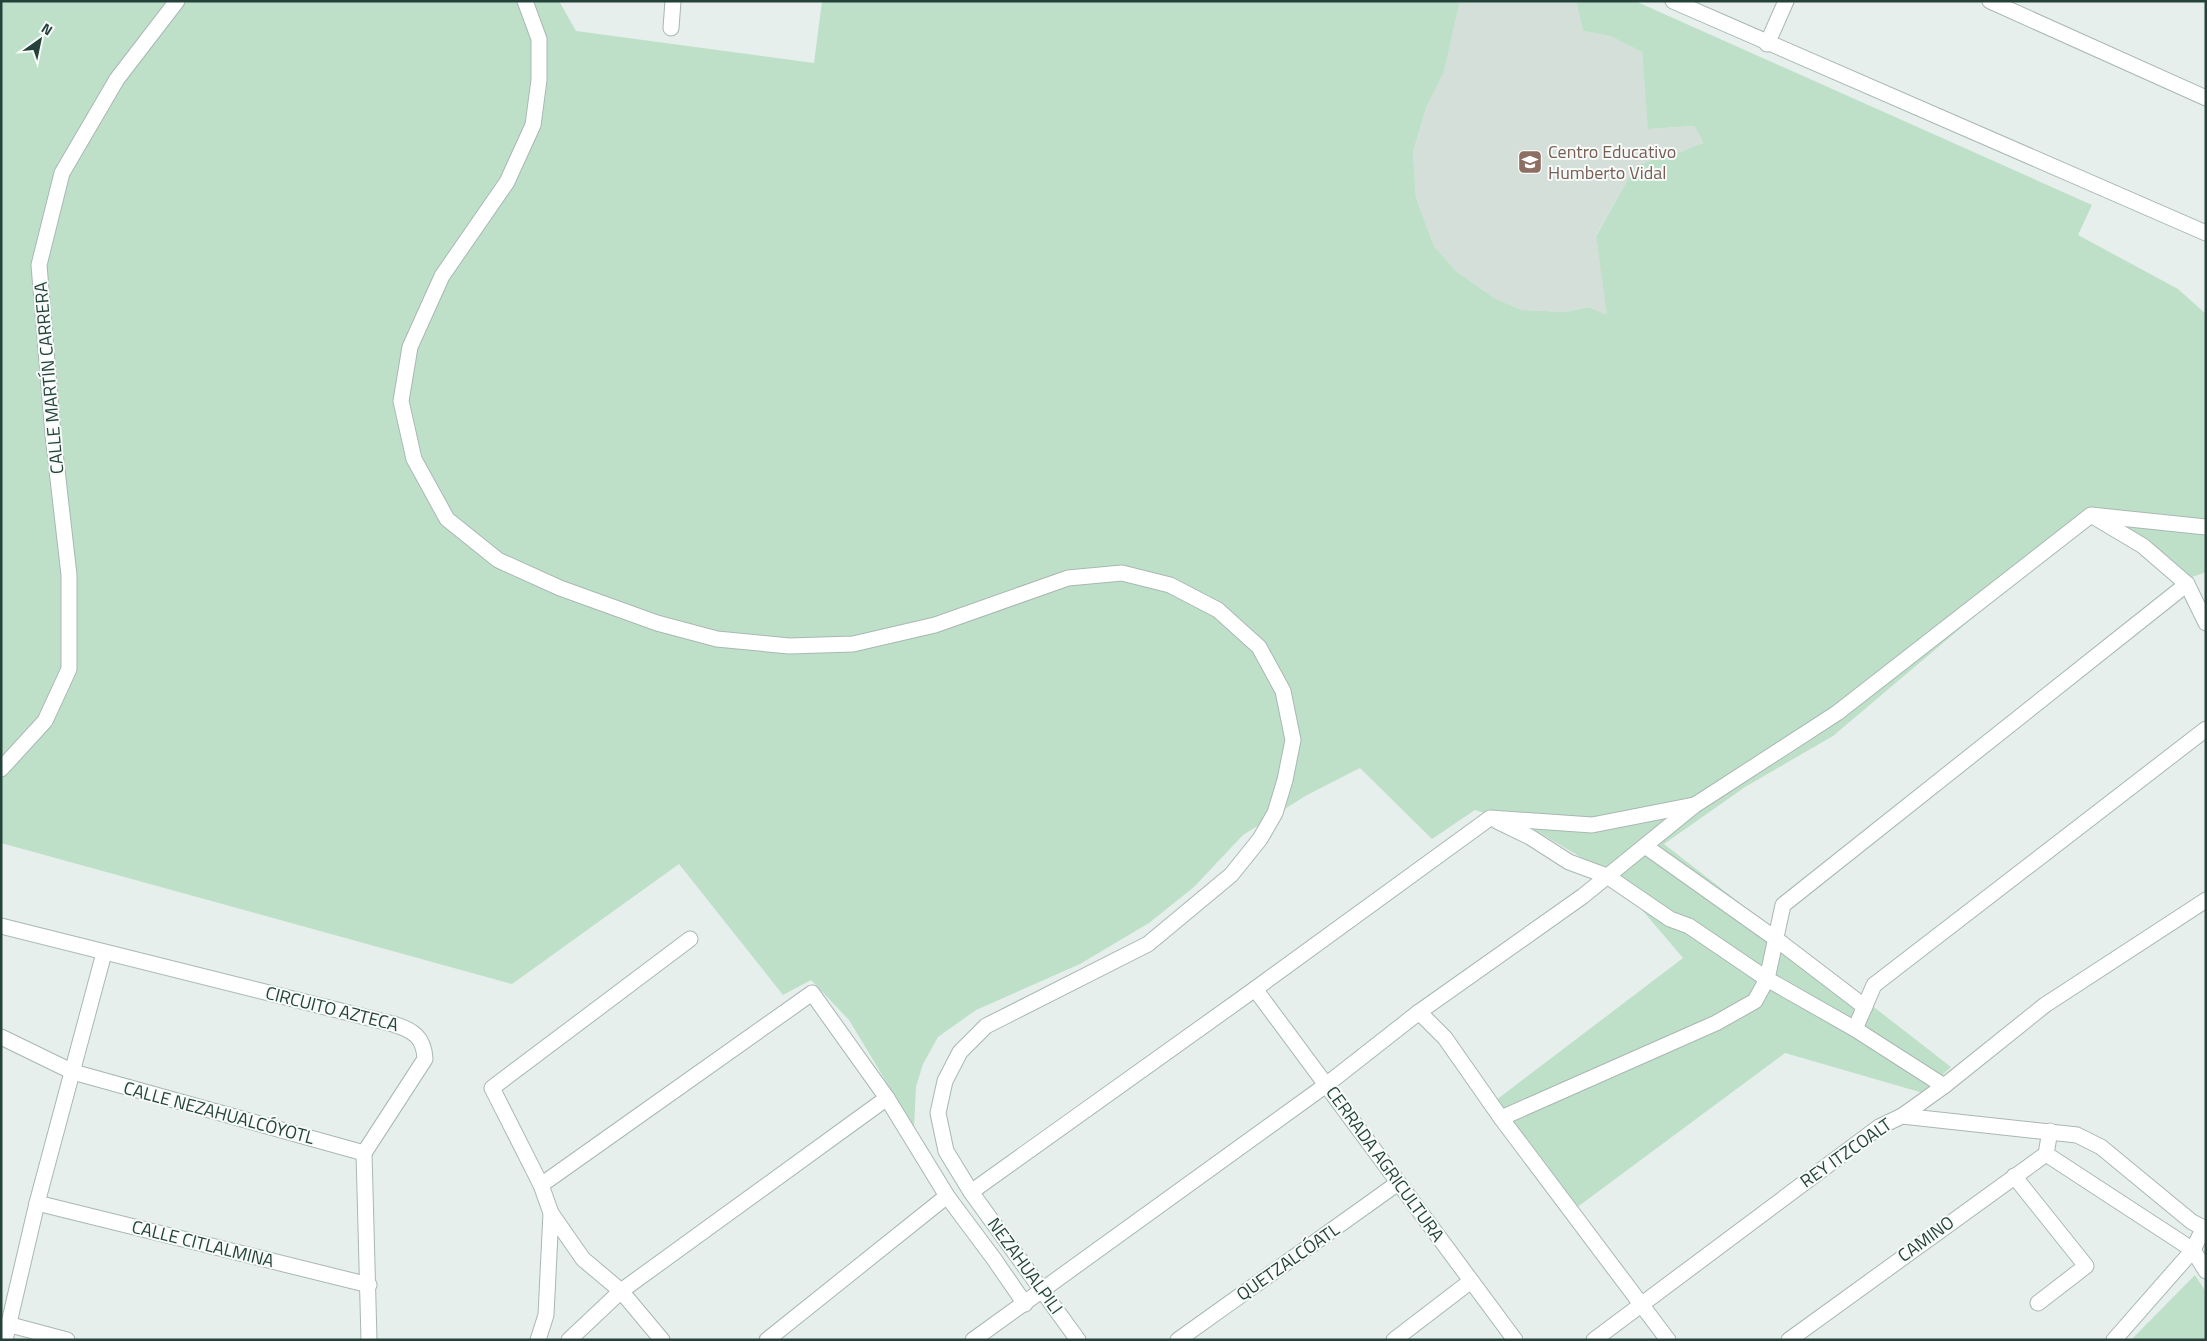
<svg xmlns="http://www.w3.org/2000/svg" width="2207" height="1341" viewBox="0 0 2207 1341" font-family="'Titillium Web',sans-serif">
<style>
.built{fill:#d4dfda}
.green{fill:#bfe0c8}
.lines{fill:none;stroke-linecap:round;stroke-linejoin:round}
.minor-casing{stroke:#a8b8b2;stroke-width:17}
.tertiary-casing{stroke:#a8b8b2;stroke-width:17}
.minor{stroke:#fff;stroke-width:15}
.tertiary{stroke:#fff;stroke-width:15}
.labels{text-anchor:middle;stroke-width:4;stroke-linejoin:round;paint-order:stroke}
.education-label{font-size:18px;fill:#785e54;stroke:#f7fbf9;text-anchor:start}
.street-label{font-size:18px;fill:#24423a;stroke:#f7fbf9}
</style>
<rect width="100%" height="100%" fill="#e6efeb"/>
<!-- built -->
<polygon class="built" points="1460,1 1576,1 1583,31 1610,36 1642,52 1649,129 1696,126 1703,144 1634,168 1596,235 1608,316 1589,307 1565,312 1522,310 1494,298 1456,271 1434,246 1416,198 1413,152 1426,108 1444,72"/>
<!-- green -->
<g class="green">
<polygon points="1,1 559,1 576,31 814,63 822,1 1460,1 1444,72 1426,108 1413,152 1416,198 1434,246 1456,271 1494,298 1522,310 1565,312 1589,307 1607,315 1596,236 1634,168 1658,157 1683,151 1703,143 1695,126 1648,129 1642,52 1610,36 1583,31 1576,1 1635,1 2092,205 2078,235 2178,289 2206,314 2206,572 2187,579 2092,517 1833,736 1745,787 1664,844 1951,1067 1923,1093 1785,1053 1568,1214 1487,1107 1683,958 1614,877 1535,830 1475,810 1432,839 1360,768 1307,795 1243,835 1194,887 1149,923 1080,964 976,1010 938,1037 923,1064 916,1087 914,1128 849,1020 811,980 783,995 679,864 512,984 1,843"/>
<polygon points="2195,1275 2206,1292 2206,1340 2131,1340"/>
</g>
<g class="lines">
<defs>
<g id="minor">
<polyline points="1673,1 2206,233"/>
<polyline points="1990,1 2206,98"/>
<polyline points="671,28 673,1"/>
<polyline points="1767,44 1786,1"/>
<polyline points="2096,518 2143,546 2187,584 2206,623"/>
<polyline points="1497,821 1530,837 1569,862 1607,876 1670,919 1689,926 1767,979 1855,1029 1944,1086"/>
<polyline points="1645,846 1776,939 1865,1007"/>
<polyline points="1255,989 1515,1340"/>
<polyline points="1419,1012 1445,1038 1501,1118 1668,1340"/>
<polyline points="1855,1029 1874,985 2206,729"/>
<polyline points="1,1037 73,1072 364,1153"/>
<polyline points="1902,1116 1944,1086 2045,1005 2206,900"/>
<polyline points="1501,1118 1716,1023 1755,1001 1767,979 1783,905 2187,584"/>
<polyline points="2046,1154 2193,1250 2206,1271"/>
<polyline points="2014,1176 2086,1266 2038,1303"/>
<polyline points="541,1185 812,993 887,1098 947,1196 994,1259 1025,1304"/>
<polyline points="971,1192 1255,989 1490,818 1592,825 1694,805"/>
<polyline points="37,1203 369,1285"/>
<polyline points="7,1324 67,1340"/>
<polyline points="5,1340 37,1203 104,953"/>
<polyline points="538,1340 546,1315 551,1213"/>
<polyline points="569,1340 621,1291 887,1098"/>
<polyline points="662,1340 621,1291 583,1259 551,1213 541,1185 492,1088 690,939"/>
<polyline points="767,1340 947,1196"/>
<polyline points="973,1340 1326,1085 1419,1012 1583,896 1695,805 1837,713 2091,515 2206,527"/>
<polyline points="1178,1340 1398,1183"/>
<polyline points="1394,1340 1471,1281"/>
<polyline points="1789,1340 2046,1154 2050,1131"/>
<polyline points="2114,1340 2193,1250 2203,1229"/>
</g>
<g id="tertiary">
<polyline points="525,1 539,39 539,80 533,125 507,182 442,276 410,347 401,401 414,459 447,519 498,560 560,588 657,623 717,639 789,646 853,644 935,625 1068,578 1122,573 1170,585 1218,610 1259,647 1283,691 1293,740 1285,780 1275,813 1260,839 1231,875 1148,944 986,1026 960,1052 945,1081 938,1113 946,1151 971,1192 1078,1340"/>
<polyline points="1,769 45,721 69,669 69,575 53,435 39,265 62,173 117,79 177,1"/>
<path d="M1,926L393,1024C413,1030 424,1037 425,1059L364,1153L369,1340"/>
<polyline points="1594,1340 1879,1127 1902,1116 2077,1135 2101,1147 2192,1222 2206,1229"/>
</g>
</defs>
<!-- minor casing -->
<use href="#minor" class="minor-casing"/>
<!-- tertiary casing -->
<use href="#tertiary" class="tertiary-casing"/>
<!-- minor -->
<use href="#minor" class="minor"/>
<!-- tertiary -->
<use href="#tertiary" class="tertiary"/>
</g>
<!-- icons -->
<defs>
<symbol id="school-square" viewBox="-11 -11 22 22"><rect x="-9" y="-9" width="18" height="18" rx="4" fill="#8d6e63" stroke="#f7fbf9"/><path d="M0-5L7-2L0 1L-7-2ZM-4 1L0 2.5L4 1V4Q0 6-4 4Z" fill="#fff"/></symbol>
</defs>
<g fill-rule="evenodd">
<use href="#school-square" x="1516" y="148" width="28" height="28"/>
</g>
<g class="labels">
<!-- education labels -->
<g class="education-label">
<text x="1548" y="158">Centro Educativo<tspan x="1548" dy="21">Humberto Vidal</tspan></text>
</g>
<!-- street labels -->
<g class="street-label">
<text transform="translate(49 378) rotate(-95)" y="6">CALLE MARTÍN CARRERA</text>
<text transform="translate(332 1009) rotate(14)" y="6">CIRCUITO AZTECA</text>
<text transform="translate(219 1113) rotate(15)" y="6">CALLE NEZAHUALCÓYOTL</text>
<text transform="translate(1846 1153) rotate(-35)" y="6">REY ITZCOALT</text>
<text transform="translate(1385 1164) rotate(54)" y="6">CERRADA AGRICULTURA</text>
<text transform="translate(1926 1239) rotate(-36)" y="6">CAMINO</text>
<text transform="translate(203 1244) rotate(14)" y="6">CALLE CITLALMINA</text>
<text transform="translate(1288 1262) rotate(-35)" y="6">QUETZALCÓATL</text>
<text transform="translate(1025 1266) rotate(54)" y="6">NEZAHUALPILI</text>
</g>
</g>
<!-- border -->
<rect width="2207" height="1341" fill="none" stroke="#24423a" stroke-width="5"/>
<!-- north arrow -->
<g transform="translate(40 40) rotate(33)" stroke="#f7fbf9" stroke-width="4" paint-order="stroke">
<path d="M0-4L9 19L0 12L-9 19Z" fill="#24423a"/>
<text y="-8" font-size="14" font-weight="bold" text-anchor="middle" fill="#24423a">N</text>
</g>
</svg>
